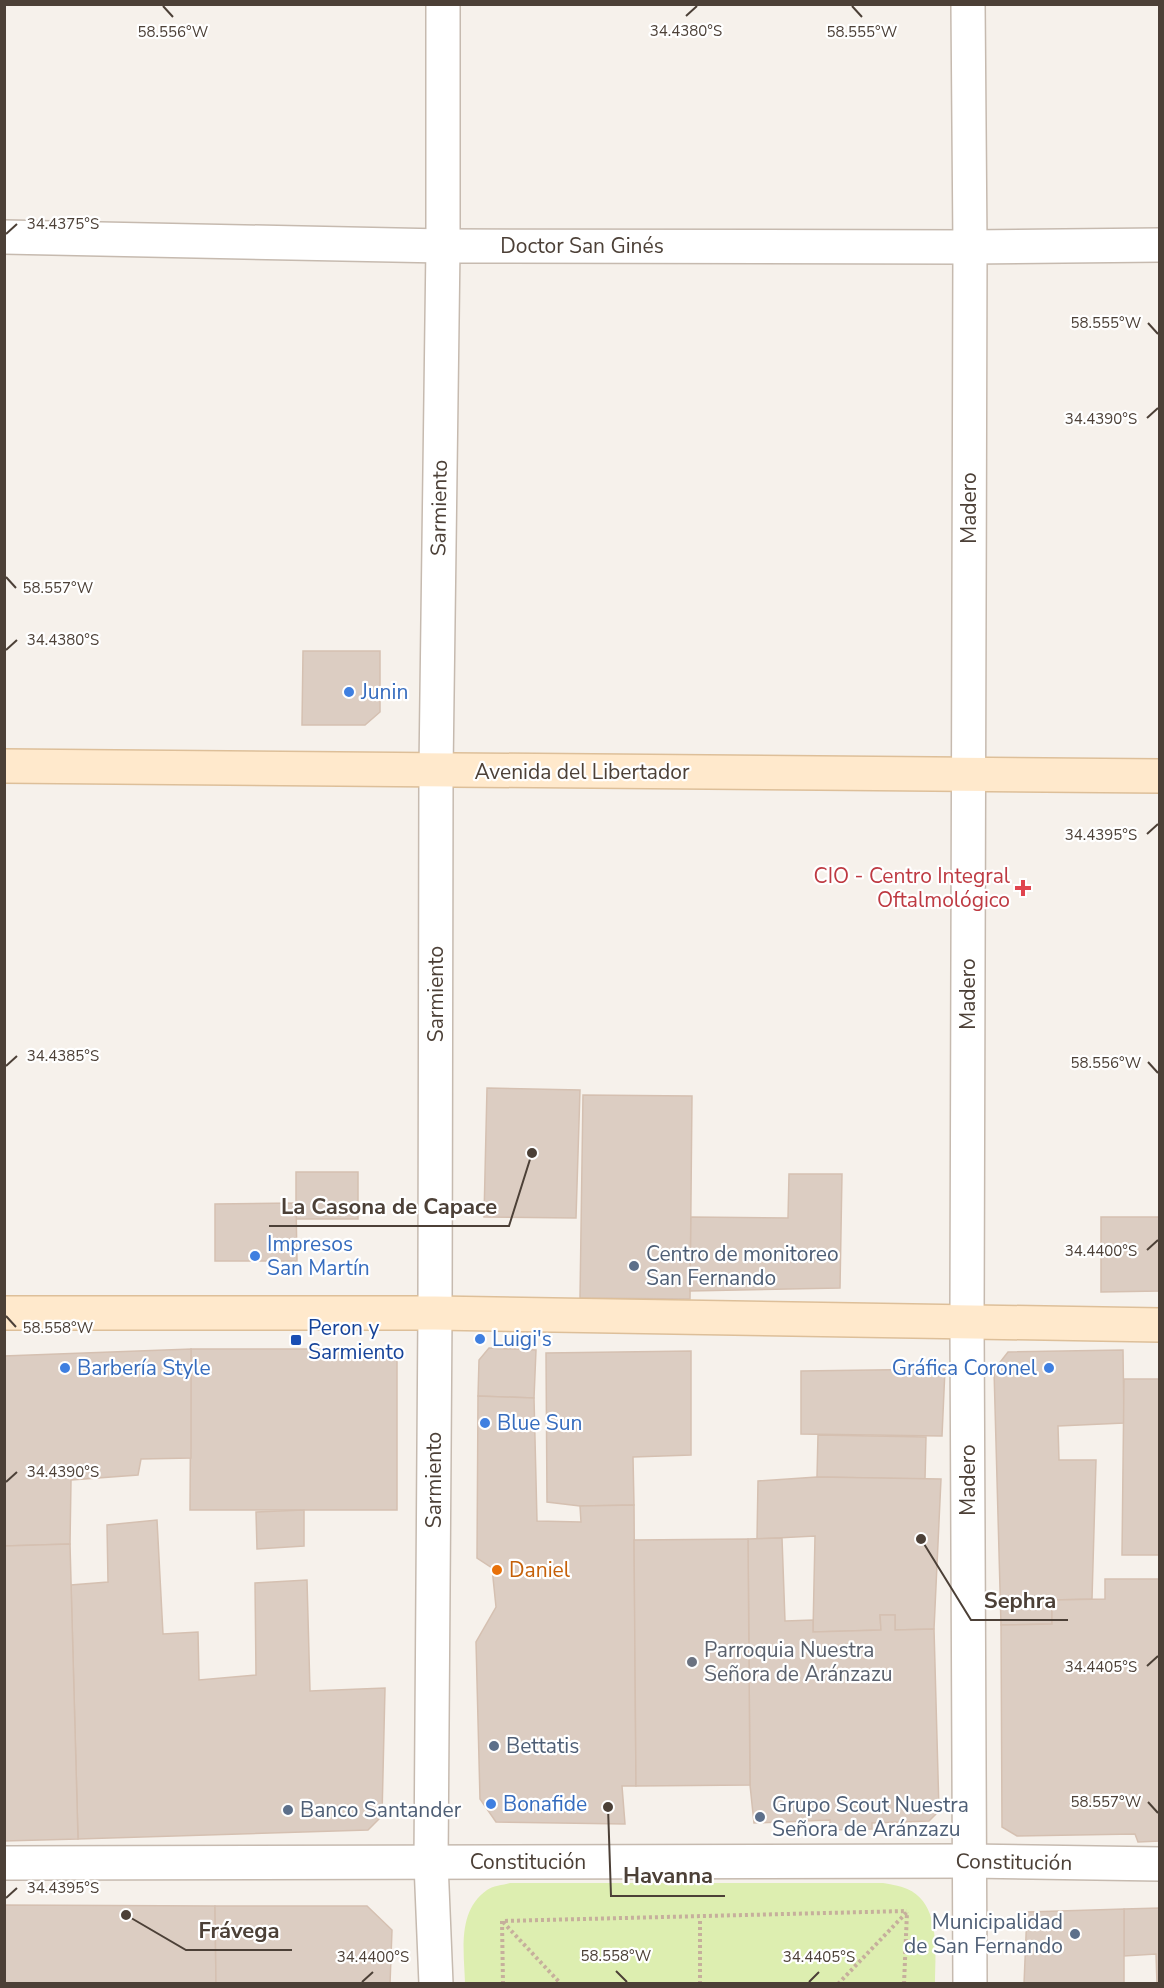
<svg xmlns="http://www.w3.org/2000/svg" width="1164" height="1988" viewBox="0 0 1164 1988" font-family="'Nunito Sans',sans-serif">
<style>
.green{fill:#ddeeb0}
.building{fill:#dccdc2;stroke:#d5c0b1;stroke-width:1.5}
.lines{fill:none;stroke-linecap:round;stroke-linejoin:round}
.minor-casing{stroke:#c6baaf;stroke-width:36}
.tertiary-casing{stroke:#c6baaf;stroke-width:36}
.secondary-casing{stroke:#ddbf99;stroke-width:36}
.path{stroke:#c6af9c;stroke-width:4;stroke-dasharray:3 3;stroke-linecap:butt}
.minor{stroke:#fff;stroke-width:33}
.tertiary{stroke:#fff;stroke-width:33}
.secondary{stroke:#ffe9cc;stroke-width:33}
.ticks{fill:none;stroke:#4c4037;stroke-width:2}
.shop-dot{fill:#3f7fe0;stroke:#fff;stroke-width:2}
.health-dot{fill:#e0444e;stroke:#fff;stroke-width:2}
.service-dot{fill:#5c6f8a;stroke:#fff;stroke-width:2}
.transit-dot{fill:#1a4fb4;stroke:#fff;stroke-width:2}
.food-dot{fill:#e8710a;stroke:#fff;stroke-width:2}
.worship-dot{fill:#6b7280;stroke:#fff;stroke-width:2}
.labels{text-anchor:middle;stroke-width:4.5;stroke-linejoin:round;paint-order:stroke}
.street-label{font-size:21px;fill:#4c4037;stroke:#fff}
.shop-label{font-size:21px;fill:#366cbe;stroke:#fff;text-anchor:start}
.health-label{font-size:21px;fill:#be3a42;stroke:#fff;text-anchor:end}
.service-label{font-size:21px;fill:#4e5e75;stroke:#fff;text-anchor:start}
.transit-label{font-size:21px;fill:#164399;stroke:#fff;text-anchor:start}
.food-label{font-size:21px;fill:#c56008;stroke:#fff;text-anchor:start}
.worship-label{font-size:21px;fill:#5b616d;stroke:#fff;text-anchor:start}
.ticks-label{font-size:15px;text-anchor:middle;fill:#4c4037;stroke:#fff;stroke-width:4.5;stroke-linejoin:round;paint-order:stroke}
.leader{fill:none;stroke:#4c4037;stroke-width:2}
.callout-dot{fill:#4c4037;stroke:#fff;stroke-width:2}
.callout-label{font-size:22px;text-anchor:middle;font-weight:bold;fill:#4c4037;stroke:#fff;stroke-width:4.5;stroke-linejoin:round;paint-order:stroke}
</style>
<rect width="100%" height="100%" fill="#f6f1eb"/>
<!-- green -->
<path class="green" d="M510,1883H883C889,1884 896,1885 902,1887C942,1899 935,1951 935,1983H465C464,1951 457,1911 487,1890C492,1886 503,1885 510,1883Z"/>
<!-- building -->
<g class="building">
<polygon points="303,651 380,651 380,712 365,725 302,725"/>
<polygon points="487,1088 580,1090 576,1218 484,1217"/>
<polygon points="583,1095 692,1096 690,1299 580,1298"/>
<rect x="296" y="1172" width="62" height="47"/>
<polygon points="789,1174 842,1174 840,1288 690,1291 691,1217 788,1218"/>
<polygon points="296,1203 297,1261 215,1261 215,1204"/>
<polygon points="1101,1217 1160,1217 1160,1291 1101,1292"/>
<polygon points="489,1348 536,1350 534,1398 478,1396 479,1360"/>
<polygon points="191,1349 397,1349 397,1510 190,1510"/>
<polygon points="191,1349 191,1458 141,1459 138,1475 71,1480 70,1544 4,1546 4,1356"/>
<polygon points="1123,1350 1124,1423 1058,1426 1059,1460 1096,1460 1092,1599 1052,1600 1052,1624 1001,1625 994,1370 1008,1352"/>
<polygon points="691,1351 691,1455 633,1457 634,1505 580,1506 547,1502 546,1353"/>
<polygon points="945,1369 942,1436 801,1434 801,1371"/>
<polygon points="1124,1379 1160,1379 1160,1555 1122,1555"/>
<polygon points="478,1396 534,1398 537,1521 581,1522 580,1506 634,1505 636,1786 622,1786 625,1824 496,1822 480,1799 476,1642 496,1607 492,1568 477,1558"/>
<polygon points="818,1435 926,1437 925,1479 817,1477"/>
<polygon points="817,1477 941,1479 934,1629 895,1630 895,1615 880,1615 881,1630 813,1632 815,1536 757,1539 758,1481"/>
<polygon points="304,1510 304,1546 257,1549 256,1512"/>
<polygon points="157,1520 163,1634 198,1632 199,1680 256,1675 255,1583 307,1580 310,1691 385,1688 382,1816 368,1830 78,1839 71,1585 108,1582 107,1525"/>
<polygon points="782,1538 785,1621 813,1620 813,1632 881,1630 880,1615 895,1615 895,1630 934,1629 939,1811 929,1821 872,1823 872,1829 830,1830 830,1820 754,1823 750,1785 748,1539"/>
<polygon points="748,1539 750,1785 636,1786 634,1540"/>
<polygon points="70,1544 78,1839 4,1841 4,1546"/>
<polygon points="1105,1579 1160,1579 1160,1841 1138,1842 1135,1834 1017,1836 1002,1827 1001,1625 1052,1624 1052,1600 1105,1599"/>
<polygon points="4,1905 215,1906 216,1984 4,1984"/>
<polygon points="215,1906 367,1906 392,1930 390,1984 216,1984"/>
<polygon points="1160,1908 1160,1984 1157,1984 1156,1954 1124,1956 1124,1909"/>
<polygon points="1124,1909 1124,1984 1024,1984 1027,1912"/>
</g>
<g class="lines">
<defs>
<g id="minor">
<polyline points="968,4 970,247 967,1322 970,1984"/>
<polyline points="4,237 443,246 970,247 1160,245"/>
<polyline points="4,1863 970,1861 1160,1864"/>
<polyline points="431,1863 436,1984"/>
</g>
<polyline id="tertiary" points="431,1863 435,1313 436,770 443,246 443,4"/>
<g id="secondary">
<polyline points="4,766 1160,776"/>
<polyline points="4,1313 435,1313 1160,1325"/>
</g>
</defs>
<!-- minor casing -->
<use href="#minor" class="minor-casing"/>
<!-- tertiary casing -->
<use href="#tertiary" class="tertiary-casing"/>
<!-- secondary casing -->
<use href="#secondary" class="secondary-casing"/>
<!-- path -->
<g class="path">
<polyline points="700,1921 700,1984"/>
<polyline points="503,1922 561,1984"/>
<polyline points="503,1984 502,1921 907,1911"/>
<polyline points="838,1984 907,1912"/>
<polyline points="904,1984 907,1912"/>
</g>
<!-- minor -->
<use href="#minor" class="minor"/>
<!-- tertiary -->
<use href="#tertiary" class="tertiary"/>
<!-- secondary -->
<use href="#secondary" class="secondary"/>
</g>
<!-- ticks -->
<path class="ticks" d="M163,6L173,17M852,6L862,17M686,16L697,6M6,234L17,224M1148,323L1158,334M1147,418L1158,408M6,577L16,588M6,650L17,640M1147,834L1158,824M1148,1062L1158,1073M6,1066L17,1056M1147,1250L1158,1240M6,1316L16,1327M6,1482L17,1472M1147,1666L1158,1656M1148,1802L1158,1813M6,1898L17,1888M616,1971L627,1982M362,1982L373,1972M809,1982L819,1972"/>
<!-- markers -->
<g class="shop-dot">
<circle cx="349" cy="692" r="6"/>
<circle cx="255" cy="1256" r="6"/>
<circle cx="480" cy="1339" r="6"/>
<circle cx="65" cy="1368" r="6"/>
<circle cx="1049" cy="1368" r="6"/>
<circle cx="485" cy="1423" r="6"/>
<circle cx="491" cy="1804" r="6"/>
</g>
<path class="health-dot" d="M1020 879h6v6h6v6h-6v6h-6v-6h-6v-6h6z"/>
<g class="service-dot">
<circle cx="634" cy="1266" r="6"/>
<circle cx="494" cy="1746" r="6"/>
<circle cx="288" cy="1810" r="6"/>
<circle cx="760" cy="1817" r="6"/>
<circle cx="1075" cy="1934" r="6"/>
</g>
<rect class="transit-dot" x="290" y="1334" width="12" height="12" rx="3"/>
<circle class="food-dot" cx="497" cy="1570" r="6"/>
<circle class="worship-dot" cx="692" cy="1662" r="6"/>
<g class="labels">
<!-- street labels -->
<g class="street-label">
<text x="582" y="253">Doctor San Ginés</text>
<text transform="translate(439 508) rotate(-89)" y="7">Sarmiento</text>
<text transform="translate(969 508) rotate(-90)" y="7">Madero</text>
<text x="582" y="779">Avenida del Libertador</text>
<text transform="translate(436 994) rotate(-90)" y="7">Sarmiento</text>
<text transform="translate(968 994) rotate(-90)" y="7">Madero</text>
<text transform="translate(434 1480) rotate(-90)" y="7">Sarmiento</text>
<text transform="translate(968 1480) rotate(-90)" y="7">Madero</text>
<text x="528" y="1869">Constitución</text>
<text transform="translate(1014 1862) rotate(1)" y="7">Constitución</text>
</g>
<!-- shop labels -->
<g class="shop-label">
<text x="361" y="699">Junin</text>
<text x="267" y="1251">Impresos<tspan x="267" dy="24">San Martín</tspan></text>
<text x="492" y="1346">Luigi's</text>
<text x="77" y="1375">Barbería Style</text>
<text x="1037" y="1375" text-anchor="end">Gráfica Coronel</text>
<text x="497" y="1430">Blue Sun</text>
<text x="503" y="1811">Bonafide</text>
</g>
<!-- health labels -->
<g class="health-label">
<text x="1010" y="883">CIO - Centro Integral<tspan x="1010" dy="24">Oftalmológico</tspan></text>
</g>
<!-- service labels -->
<g class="service-label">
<text x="646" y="1261">Centro de monitoreo<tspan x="646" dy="24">San Fernando</tspan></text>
<text x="506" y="1753">Bettatis</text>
<text x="772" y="1812">Grupo Scout Nuestra<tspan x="772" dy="24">Señora de Aránzazu</tspan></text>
<text x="300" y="1817">Banco Santander</text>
<text x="1063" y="1929" text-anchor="end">Municipalidad<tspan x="1063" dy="24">de San Fernando</tspan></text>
</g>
<!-- transit labels -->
<g class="transit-label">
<text x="308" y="1335">Peron y<tspan x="308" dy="24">Sarmiento</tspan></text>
</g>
<!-- food labels -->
<g class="food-label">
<text x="509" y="1577">Daniel</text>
</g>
<!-- worship labels -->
<g class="worship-label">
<text x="704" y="1657">Parroquia Nuestra<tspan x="704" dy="24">Señora de Aránzazu</tspan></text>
</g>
</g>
<g class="ticks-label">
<text x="686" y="36">34.4380°S</text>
<text x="173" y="37">58.556°W</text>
<text x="862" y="37">58.555°W</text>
<text x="63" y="229">34.4375°S</text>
<text x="1106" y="328">58.555°W</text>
<text x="1101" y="424">34.4390°S</text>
<text x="58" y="593">58.557°W</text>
<text x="63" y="645">34.4380°S</text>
<text x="1101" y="840">34.4395°S</text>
<text x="63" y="1061">34.4385°S</text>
<text x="1106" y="1068">58.556°W</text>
<text x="1101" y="1256">34.4400°S</text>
<text x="58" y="1333">58.558°W</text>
<text x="63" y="1477">34.4390°S</text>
<text x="1101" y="1672">34.4405°S</text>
<text x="1106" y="1807">58.557°W</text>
<text x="63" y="1893">34.4395°S</text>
<text x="616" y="1961">58.558°W</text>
<text x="373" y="1962">34.4400°S</text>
<text x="819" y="1962">34.4405°S</text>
</g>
<!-- callouts -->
<path class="leader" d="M532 1153L509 1226H269M921 1539L971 1620H1068M608 1807L611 1896H725M126 1915L186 1950H292"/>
<g class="callout-dot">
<circle cx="532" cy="1153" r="6"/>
<circle cx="921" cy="1539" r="6"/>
<circle cx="608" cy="1807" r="6"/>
<circle cx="126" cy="1915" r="6"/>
</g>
<g class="callout-label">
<text x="389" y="1214">La Casona de Capace</text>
<text x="1020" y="1608">Sephra</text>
<text x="668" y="1883">Havanna</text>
<text x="239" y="1938">Frávega</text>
</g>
<!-- border -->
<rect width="1164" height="1988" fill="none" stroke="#4c4037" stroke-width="12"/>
</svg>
